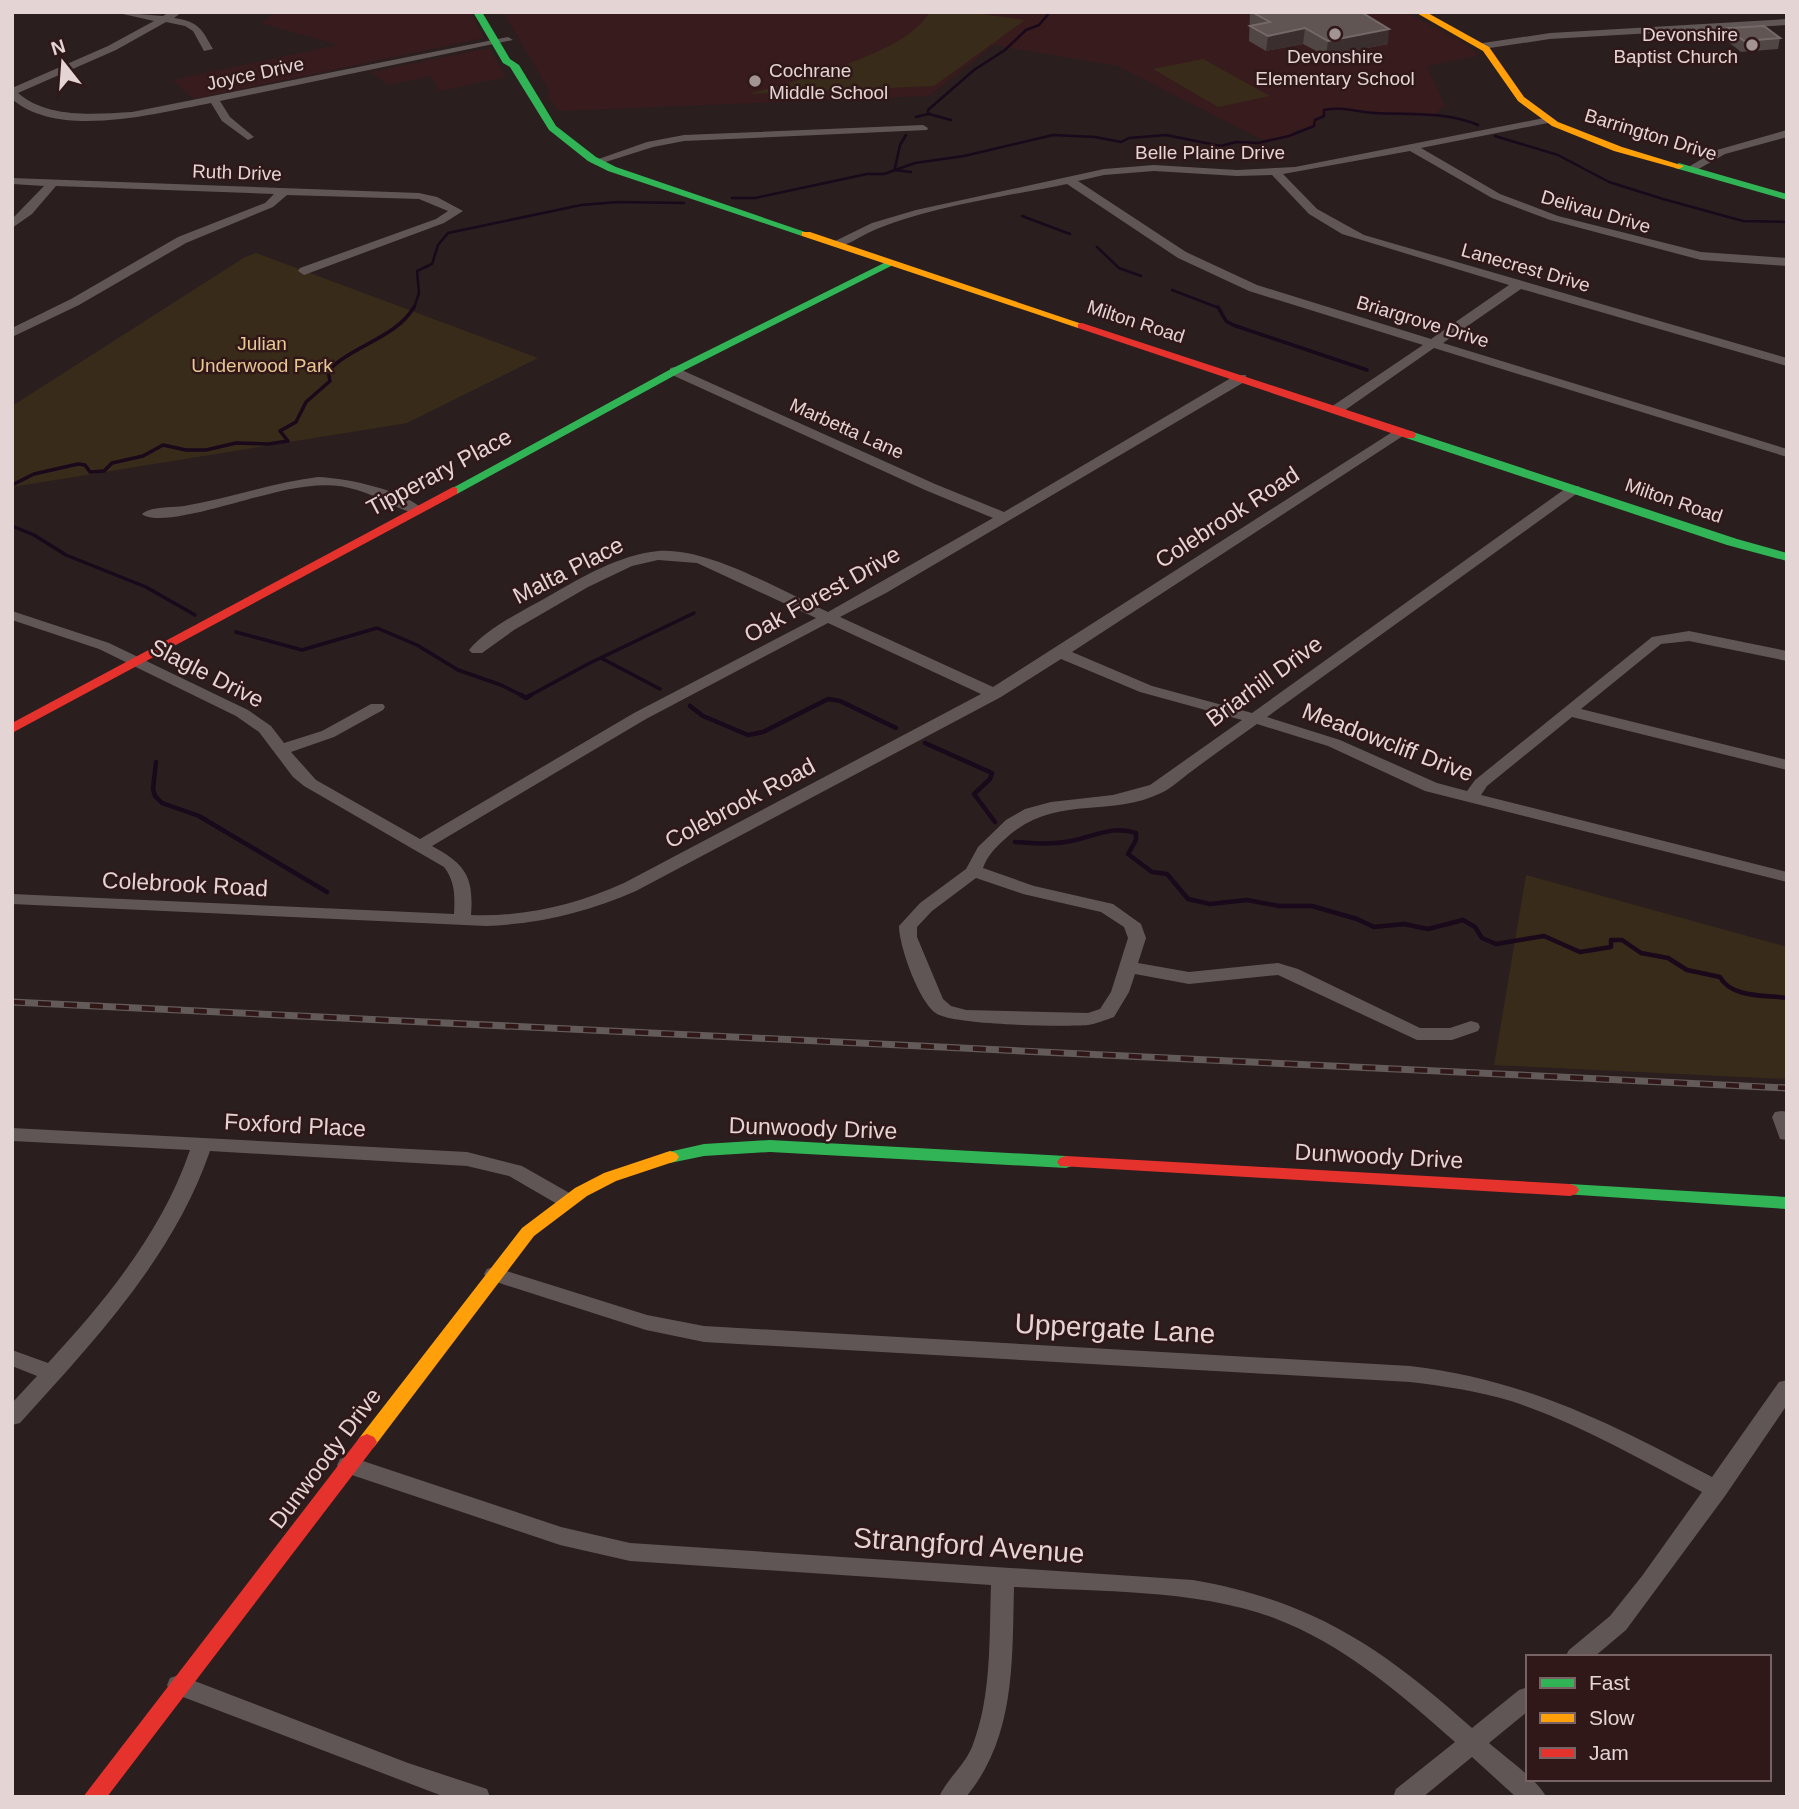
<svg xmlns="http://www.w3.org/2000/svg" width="1799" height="1809" viewBox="0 0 1799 1809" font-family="Arial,sans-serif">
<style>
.built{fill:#381b1d}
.green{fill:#392b19}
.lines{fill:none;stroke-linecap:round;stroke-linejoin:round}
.stream-far2{stroke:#19091b;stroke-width:2.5}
.stream-far1{stroke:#19091b;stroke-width:3.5}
.stream{stroke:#19091b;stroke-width:4.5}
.street{fill:#615656;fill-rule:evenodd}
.fast{fill:#30b455;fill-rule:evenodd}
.slow{fill:#ff9f0a;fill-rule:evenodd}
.jam{fill:#e5322d;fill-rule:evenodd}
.rail-casing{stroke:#635a5a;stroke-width:7}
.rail{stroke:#301819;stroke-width:4.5;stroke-dasharray:13;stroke-linecap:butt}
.wall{fill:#504644}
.shaded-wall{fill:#3a2f2e}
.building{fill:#605553;stroke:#756968;stroke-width:2}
.poi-dot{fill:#a39494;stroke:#301819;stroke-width:2.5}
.labels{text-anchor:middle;stroke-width:5;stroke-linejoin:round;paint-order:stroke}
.far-poi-label{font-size:19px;fill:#e4d4d4;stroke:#301819;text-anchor:end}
.far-street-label{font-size:19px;fill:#e4d4d4;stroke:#301819}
.far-park-label{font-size:19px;fill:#e9c794;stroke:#301819}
.street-label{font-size:23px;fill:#e4d4d4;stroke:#301819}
.near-street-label{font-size:28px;fill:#e4d4d4;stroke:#301819}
</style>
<rect width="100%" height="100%" fill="#2a1e1e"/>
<!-- built -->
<g class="built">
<polygon points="276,12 471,12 484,38 194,99 172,80 338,45 261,23"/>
<polygon points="503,12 1405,12 1460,40 1480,55 1427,66 1445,105 1435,114 1325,110 1316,126 1296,130 1294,137 1267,142 1117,66 994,45 929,96 559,111 547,95 550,92"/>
<polygon points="484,49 490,49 506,77 439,91 431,76 388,85 371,72"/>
</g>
<!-- green -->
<g class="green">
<path d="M929,12H968L1025,20L934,86L748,94C792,82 910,53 929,12Z"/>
<polygon points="1203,59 1270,96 1218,107 1153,69"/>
<polygon points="256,253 538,358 407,423 12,487 12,406 245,257"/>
<polygon points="1526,875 1787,947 1787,1079 1494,1065"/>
</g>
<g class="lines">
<!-- stream-far2 -->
<g class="stream-far2">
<polyline points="929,114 951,120"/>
<polyline points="916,117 928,114 928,110 974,70 1005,50 1026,30 1039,25 1050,12"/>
<polyline points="1495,136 1558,155 1609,182 1663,199 1743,221 1787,222"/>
<polyline points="895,168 900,145 906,135"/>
<polyline points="894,170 911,172"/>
<path d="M732,198H755L867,174H884L915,163L964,156L1053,135L1095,137L1121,142L1129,138L1166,135L1221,146L1236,142L1258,143L1289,136L1314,126L1315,120L1324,116V110C1341,106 1357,112 1374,113C1410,115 1444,111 1478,125"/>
<polyline points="1022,216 1070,234"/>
<polyline points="1097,247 1119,268 1141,276"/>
<polyline points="1172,290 1219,308"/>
<polyline points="414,308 419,293 417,271 432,264 438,245 448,233 581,205 618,202 684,203"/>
</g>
<!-- stream-far1 -->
<g class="stream-far1">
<polyline points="1218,307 1226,321 1233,325 1367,370"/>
<path d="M12,485L34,474L78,464L85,465L90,472L104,471L112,463L143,456L163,445L186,450H206L236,443L268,444L288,441L280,431L296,422L306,402L330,381L328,371C353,345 396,338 414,307"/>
<polyline points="12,526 34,535 66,555 146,587 195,615"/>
<polyline points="236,632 302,650 377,628 417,645 458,670 501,685 525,697"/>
<polyline points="603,659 660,689"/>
<polyline points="527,697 588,664 694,613"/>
</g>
<!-- stream -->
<g class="stream">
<polyline points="521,695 526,698 531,695"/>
<polyline points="690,706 703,716 748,735 763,732 828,699 840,701 896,728"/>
<polyline points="925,743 992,773 990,779 974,794 995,822"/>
<polyline points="156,762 153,789 155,796 162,803 199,816 327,892"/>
<path d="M1015,842C1032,843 1049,845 1065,842C1090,839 1111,824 1136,833V840L1128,854L1152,872L1167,874L1188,899L1210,904L1247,900L1279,906H1312L1357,919L1374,927L1404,924L1428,929L1463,920L1475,927L1482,938L1496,944L1544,936L1580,952L1611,947V940H1622L1641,953L1668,958L1687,970L1720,977C1731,998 1766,995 1787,998"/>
</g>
<!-- street -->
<g class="street">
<path d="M114,12L163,16L169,12H182L174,18C199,22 201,28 213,49L204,51L193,31L185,26L166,22L116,50L18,93C48,119 95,114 132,112L508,37L513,40L220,101L230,117L254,137L248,140L222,121L211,103C157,113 59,140 12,99V88L108,46L154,21Z"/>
<polygon points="1787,19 1787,25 1550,39 1483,49 1478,46 1483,43 1550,33"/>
<path d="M1549,117L1554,120L1553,122L1421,148L1500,194L1558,216L1701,252L1787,258V266L1701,260L1550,220L1492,198L1410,151L1283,174L1317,209L1364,235L1787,358V366L1521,289L1443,343L1787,449V457L1434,348L1341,413H1331V407L1423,345L1249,291L1178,258L1067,184C1004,197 925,207 868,233C857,238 839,252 829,244L872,223L916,210L1104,169L1154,165L1237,170L1295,167ZM1154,171L1237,176L1272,175L1309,214L1342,234L1509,285L1431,339L1257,285L1186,252L1078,181L1104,175Z"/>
<polygon points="923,125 928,128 927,130 684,141 653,147 596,165 590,162 647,142 684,135"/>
<polygon points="1787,130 1787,137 1725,154 1695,171 1685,169 1717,150"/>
<polygon points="12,178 419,193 437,197 463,211 444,223 304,275 298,271 300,268 436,219 448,211 419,199 287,195 273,207 186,243 79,305 12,337 12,328 71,299 178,237 265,203 274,194 56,186 32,214 12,228 12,219 44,186 12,184"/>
<path d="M675,367L935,484L1004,512L1236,375H1246V381L886,593L840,617L993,687L1397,429L1402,428L1409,432L1072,652L1152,686L1252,713L1569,486H1579V492L1267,717L1340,740L1437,783L1467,791L1475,780L1652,637L1689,631L1787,651V661L1689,641L1661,644L1581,709L1787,760V770L1572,717L1487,786L1481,795L1787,872V882L1425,791L1328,746L1257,724C1235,740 1213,755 1192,771C1182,778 1172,788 1161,793C1107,819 1055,793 1005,839C996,847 987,856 983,868L1034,886L1113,904L1141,924L1146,938L1138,963L1189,972L1278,963L1298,969L1420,1028H1450L1471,1021L1478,1023L1480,1027L1478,1031L1452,1040H1417L1278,975L1189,984L1135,974L1129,992L1114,1017C1105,1020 1096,1024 1088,1025C1062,1027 956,1025 937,1014C919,1003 899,946 899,926L920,903L966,869L978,847L1006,820L1025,809L1051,802L1113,795L1150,785L1242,720L1140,692L1061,659L1001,697L636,891C588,912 539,924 486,926L12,904V894L454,914C455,896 455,881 444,867L304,786L293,777L259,732L236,716L99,649L12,620V611L109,643L248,710L271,726L284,743L322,731L371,704H383L385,707L383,710L334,737L291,752L316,780L420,839L634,713L816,618L697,563L658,560L632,566L588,587L514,630L482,653H472L469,650C488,627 523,611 549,596C582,577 619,555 658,551C709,547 781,591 828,612L993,518L925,490L670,374V368ZM828,623L981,694L624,883C575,905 525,917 471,915C474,876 465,864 432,846L646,719ZM976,878L1023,894L1101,912L1124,927L1128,938L1111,992L1100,1009L1088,1013L966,1010L951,1006L943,999L917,937V927L932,911Z"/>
<path d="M318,477C347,478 403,490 424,510L417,514C396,509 378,496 357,490C322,478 280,491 246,500C226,505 156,527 142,514C151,506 171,508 184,506C229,498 272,483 318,477Z"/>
<polygon points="1782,1111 1787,1112 1787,1140 1780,1139 1772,1117 1775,1112"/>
<path d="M12,1128L467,1152L522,1166L573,1195L576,1200L573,1205H559L509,1176L467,1166L210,1151C173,1258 94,1341 20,1423L12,1425V1403L37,1376L12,1366V1350L48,1363C106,1300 162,1232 190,1150L12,1141Z"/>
<path d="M494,1267L647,1315L704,1326L1410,1366C1527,1380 1610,1423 1712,1477L1779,1382L1787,1380V1405L1725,1496L1626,1630L1594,1657H1565L1569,1650L1610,1616L1642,1576L1702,1492C1640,1459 1578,1423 1511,1401C1478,1391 1444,1386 1410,1382L704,1342L646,1330L487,1279L484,1274L487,1269Z"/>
<path d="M348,1456L561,1527L630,1543L1193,1580C1314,1601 1382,1648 1472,1728L1519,1690L1528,1687V1711L1489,1743C1505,1757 1539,1781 1546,1797H1516L1472,1757L1423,1797H1393L1396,1789L1455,1742C1401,1694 1343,1644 1274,1618C1195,1589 1099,1592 1014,1587C1012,1660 1016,1737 966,1797H939C947,1779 964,1766 972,1747C992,1696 989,1638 991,1585L630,1561L560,1545L340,1471L337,1465L340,1459Z"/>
<polygon points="179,1675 408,1763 487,1789 490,1797 445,1797 170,1692 167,1685 170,1678"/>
</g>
<!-- fast -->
<g class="fast">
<polygon points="473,12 482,12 510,59 519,65 556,126 596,157 616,167 811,234 802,236 608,171 588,161 549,130 510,67 503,63"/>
<polygon points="1679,163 1787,194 1787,200 1675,168 1674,166"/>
<polygon points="888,261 897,263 679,373 457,494 449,494 447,491 671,369"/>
<polygon points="1410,431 1737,539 1787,553 1787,561 1727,545 1406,438 1406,432"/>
<polygon points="770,1140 1066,1156 1072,1158 1075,1162 1072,1166 1066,1168 770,1152 704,1156 670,1163 664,1161 661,1157 664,1153 704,1144"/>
<polygon points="1570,1184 1787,1197 1787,1209 1564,1194 1561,1190 1564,1186"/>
</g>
<!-- slow -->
<g class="slow">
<polygon points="1415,12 1426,12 1489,47 1524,97 1558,122 1622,147 1684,166 1679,169 1614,151 1552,126 1518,101 1483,51"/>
<polygon points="802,232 810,232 1088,326 1078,328 802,236"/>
<polygon points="670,1151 676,1153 679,1157 676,1161 616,1181 587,1196 534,1236 374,1447 367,1450 360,1447 357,1442 360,1437 522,1228 575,1188 604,1173"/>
</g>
<!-- jam -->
<g class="jam">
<polygon points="1082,323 1414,432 1416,435 1414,438 1406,438 1078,328 1078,324"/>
<polygon points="453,487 457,488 457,494 12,733 12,723"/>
<polygon points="1066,1156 1570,1184 1576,1186 1579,1190 1576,1194 1570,1196 1060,1166 1057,1162 1060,1158"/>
<polygon points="367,1434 374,1437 377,1442 374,1447 107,1797 83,1797 360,1437"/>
</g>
<defs>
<polyline id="rail" points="12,1002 1787,1088"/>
</defs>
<!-- rail casing -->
<use href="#rail" class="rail-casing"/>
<!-- rail -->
<use href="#rail" class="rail"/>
</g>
<!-- wall -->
<g class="wall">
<polygon points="1250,12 1361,12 1388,44 1326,56 1303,44 1266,51 1249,41"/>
<polygon points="1728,28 1780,38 1778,49 1741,52 1726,40"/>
</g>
<!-- shaded-wall -->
<g class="shaded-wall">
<polygon points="1305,28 1303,44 1266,51 1268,36"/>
<polygon points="1389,29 1388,44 1326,56 1328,41"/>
</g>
<!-- building -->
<g class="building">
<polygon points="1252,12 1361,12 1389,29 1328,41 1305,28 1268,36 1250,26 1270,22"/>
<polygon points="1764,26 1780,38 1744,41 1728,28"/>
</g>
<!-- markers -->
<g class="poi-dot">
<circle cx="1335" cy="34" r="7"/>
<circle cx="1752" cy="45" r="7"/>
<circle cx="755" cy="81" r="7"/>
</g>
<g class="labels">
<!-- far-poi labels -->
<g class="far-poi-label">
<text x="1738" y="41">Devonshire<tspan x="1738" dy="22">Baptist Church</tspan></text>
<text x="1335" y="63" text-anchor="middle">Devonshire<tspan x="1335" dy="22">Elementary School</tspan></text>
<text x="769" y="77" text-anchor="start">Cochrane<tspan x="769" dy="22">Middle School</tspan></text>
</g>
<!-- far-street labels -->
<g class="far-street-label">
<text transform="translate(255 73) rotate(-12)" y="7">Joyce Drive</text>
<text transform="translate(1651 134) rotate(17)" y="7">Barrington Drive</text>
<text x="1210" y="159">Belle Plaine Drive</text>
<text transform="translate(237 172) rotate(2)" y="7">Ruth Drive</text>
<text transform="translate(1596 211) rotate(16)" y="7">Delivau Drive</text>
<text transform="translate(1526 267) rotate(16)" y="7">Lanecrest Drive</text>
<text transform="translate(1136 321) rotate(18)" y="7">Milton Road</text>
<text transform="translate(1423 321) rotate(17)" y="7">Briargrove Drive</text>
<text transform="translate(847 428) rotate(24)" y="7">Marbetta Lane</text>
<text transform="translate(1674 500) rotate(19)" y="7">Milton Road</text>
</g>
<!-- far-park labels -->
<g class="far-park-label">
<text x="262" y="350">Julian<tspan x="262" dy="22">Underwood Park</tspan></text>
</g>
<!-- street labels -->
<g class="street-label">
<text transform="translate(439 472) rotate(-28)" y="8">Tipperary Place</text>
<text transform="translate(1227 517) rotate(-33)" y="8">Colebrook Road</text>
<text transform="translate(568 570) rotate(-27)" y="8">Malta Place</text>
<text transform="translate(822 594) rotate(-29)" y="8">Oak Forest Drive</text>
<text transform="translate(207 673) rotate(27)" y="8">Slagle Drive</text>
<text transform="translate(1264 681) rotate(-36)" y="8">Briarhill Drive</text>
<text transform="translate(1388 742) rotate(21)" y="8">Meadowcliff Drive</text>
<text transform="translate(740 803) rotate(-28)" y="8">Colebrook Road</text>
<text transform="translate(185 884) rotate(3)" y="8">Colebrook Road</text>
<text transform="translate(295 1125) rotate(3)" y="8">Foxford Place</text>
<text transform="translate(813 1128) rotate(2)" y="8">Dunwoody Drive</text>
<text transform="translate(1379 1156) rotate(3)" y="8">Dunwoody Drive</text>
<text transform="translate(325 1458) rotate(-53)" y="8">Dunwoody Drive</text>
</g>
<!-- near-street labels -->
<g class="near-street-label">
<text transform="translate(1115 1328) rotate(3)" y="10">Uppergate Lane</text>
<text transform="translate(969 1545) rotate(4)" y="10">Strangford Avenue</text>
</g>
</g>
<!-- border -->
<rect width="1799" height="1809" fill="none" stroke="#e4d4d4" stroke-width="28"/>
<!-- legend -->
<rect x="1526" y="1655" width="245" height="126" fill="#301819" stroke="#786364" stroke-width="2"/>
<rect x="1540" y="1678" width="35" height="10" fill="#30b455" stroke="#786364" stroke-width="2"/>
<text x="1589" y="1690" font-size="21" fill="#e4d4d4">Fast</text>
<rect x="1540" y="1713" width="35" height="10" fill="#ff9f0a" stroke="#786364" stroke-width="2"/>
<text x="1589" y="1725" font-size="21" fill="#e4d4d4">Slow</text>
<rect x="1540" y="1748" width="35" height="10" fill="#e5322d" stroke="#786364" stroke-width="2"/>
<text x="1589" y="1760" font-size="21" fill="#e4d4d4">Jam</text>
<!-- north arrow -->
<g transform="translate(63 63) rotate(343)" stroke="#301819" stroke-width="5" paint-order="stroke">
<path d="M0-5L12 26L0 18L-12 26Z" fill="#e4d4d4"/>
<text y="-10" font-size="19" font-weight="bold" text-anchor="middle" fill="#e4d4d4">N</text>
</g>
</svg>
